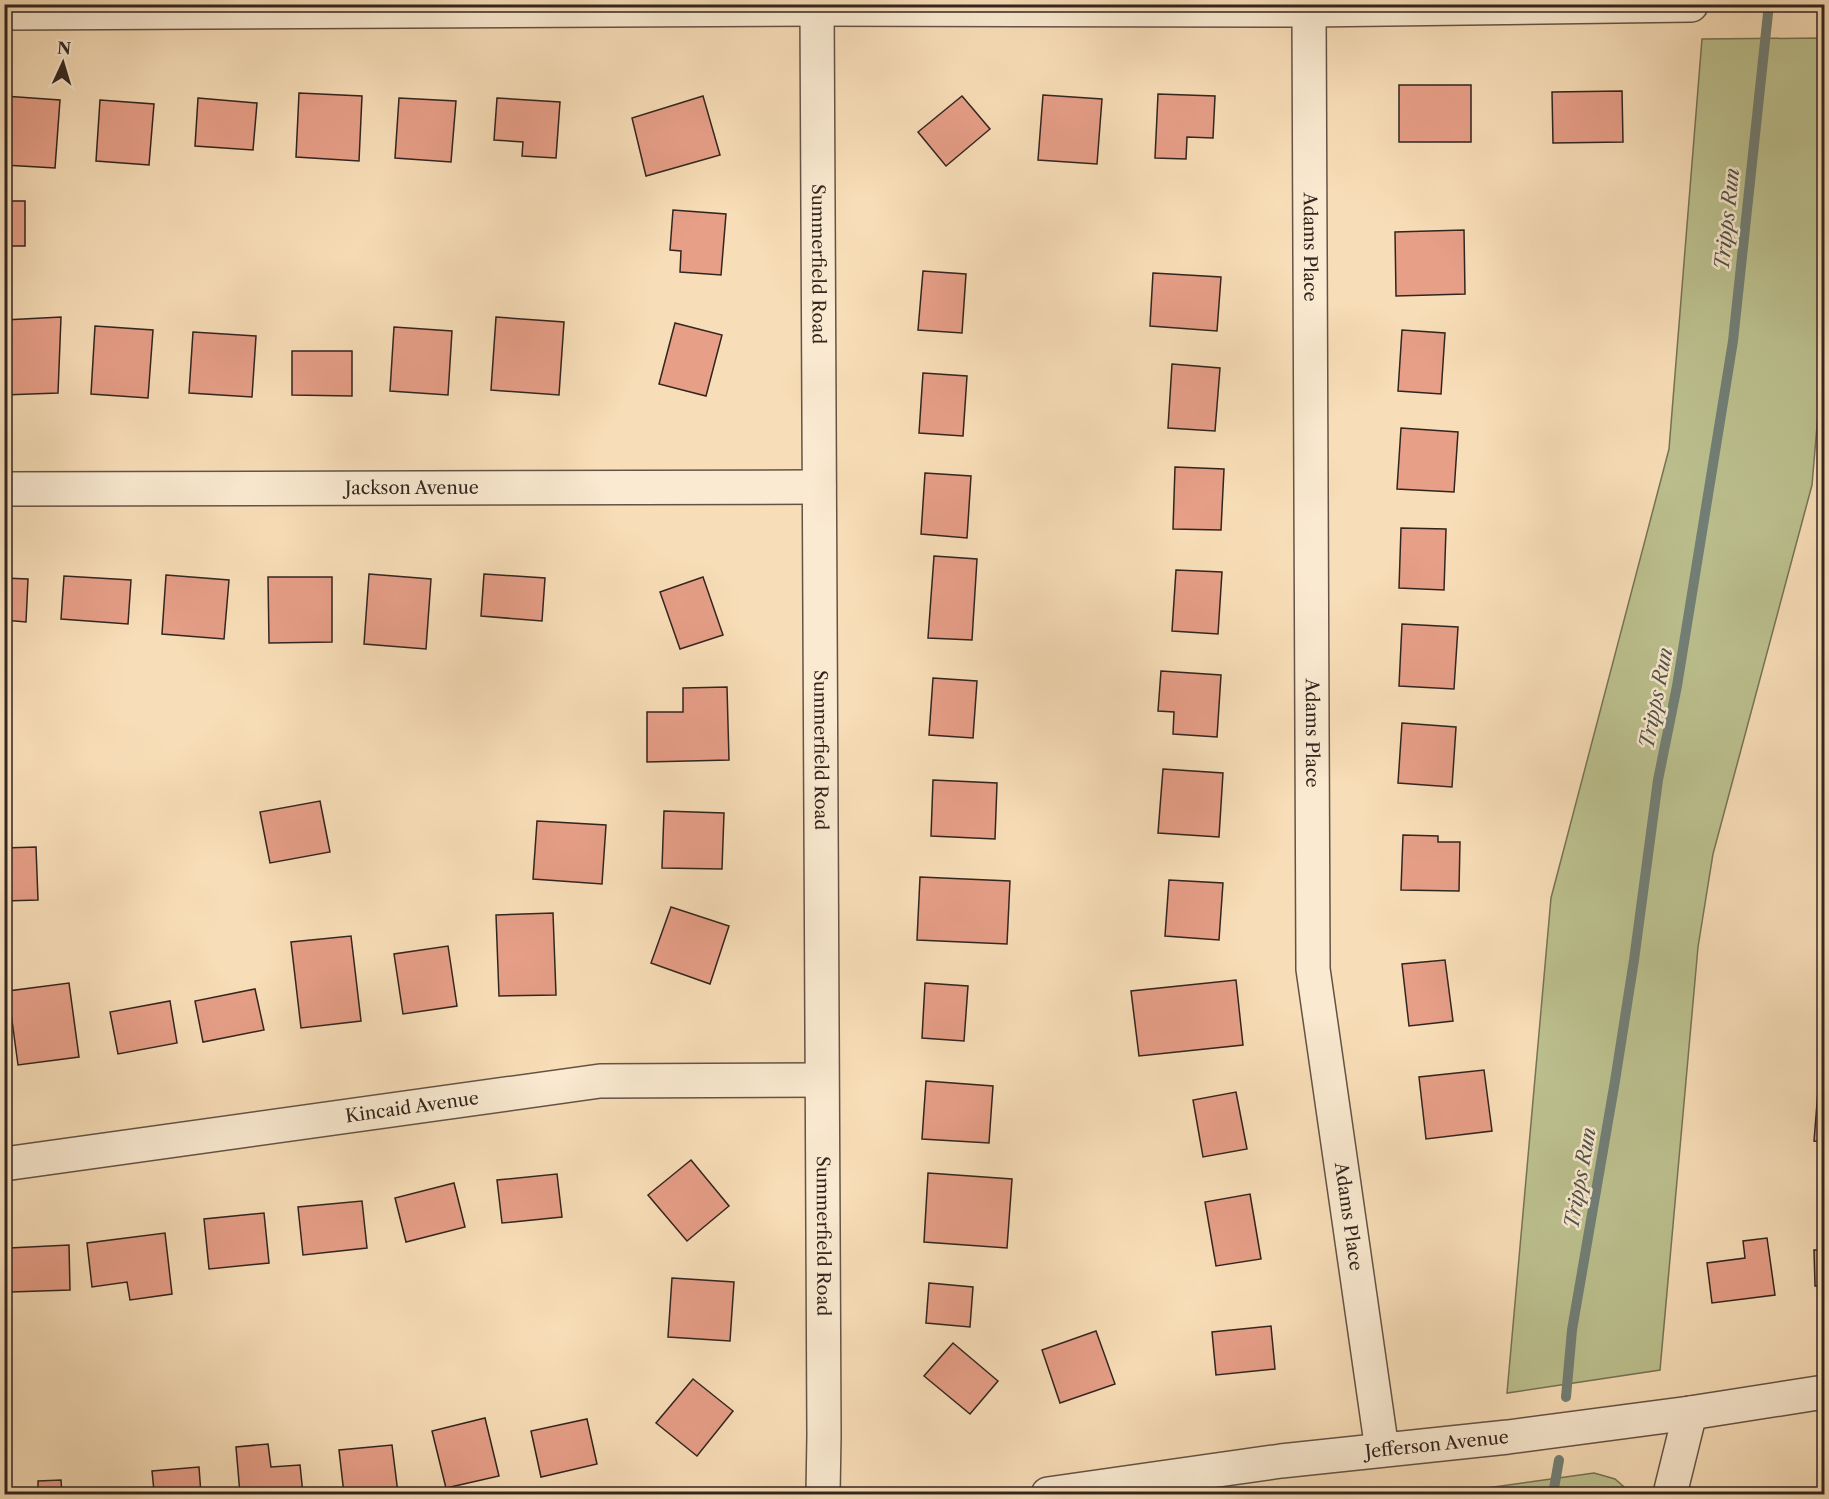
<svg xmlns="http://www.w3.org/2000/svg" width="1829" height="1499" viewBox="0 0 1829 1499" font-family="'Libre Caslon Text',serif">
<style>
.green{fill:#bcc18f;stroke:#777357;stroke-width:1.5}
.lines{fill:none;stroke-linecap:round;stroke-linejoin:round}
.stream{stroke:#728078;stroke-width:10}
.building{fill:#e79f88;stroke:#32251f;stroke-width:1.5}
.street-casing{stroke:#645345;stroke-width:36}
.street{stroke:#faead1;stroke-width:33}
.labels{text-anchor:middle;stroke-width:5;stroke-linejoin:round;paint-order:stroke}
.street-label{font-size:18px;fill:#32251f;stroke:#faead1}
.water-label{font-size:20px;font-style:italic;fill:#52524b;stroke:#faead1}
</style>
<rect width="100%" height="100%" fill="#f8deb8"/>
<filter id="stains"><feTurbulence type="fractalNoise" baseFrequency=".00333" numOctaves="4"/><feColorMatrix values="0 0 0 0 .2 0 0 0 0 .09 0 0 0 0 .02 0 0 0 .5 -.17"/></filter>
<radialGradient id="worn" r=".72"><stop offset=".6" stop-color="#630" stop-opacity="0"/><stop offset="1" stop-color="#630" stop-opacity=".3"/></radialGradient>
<!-- green -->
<g class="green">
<polygon points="1824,38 1824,343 1812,485 1713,854 1698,947 1660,1370 1507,1393 1551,898 1669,449 1702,39"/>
<polygon points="1594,1473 1615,1479 1632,1494 1444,1494"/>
</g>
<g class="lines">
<!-- stream -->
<g class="stream">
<polyline points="1566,1397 1572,1330 1615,1081 1634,960 1658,780 1677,686 1733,341 1769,4"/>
<polyline points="1553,1494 1559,1460"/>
</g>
</g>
<!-- building -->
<g class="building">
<rect x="1399" y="85" width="72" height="57"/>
<polygon points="1622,91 1623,142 1553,143 1552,92"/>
<polygon points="299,93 362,96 359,161 296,157"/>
<polygon points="1158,94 1215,96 1213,138 1187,137 1186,159 1155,158"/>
<polygon points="1043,95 1102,99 1097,164 1038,160"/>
<polygon points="4,96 60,100 55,168 4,165"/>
<polygon points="703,96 720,155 646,176 632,118"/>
<polygon points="962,96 990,129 946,166 918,132"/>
<polygon points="198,98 257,103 253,150 195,146"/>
<polygon points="399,98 456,101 451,162 395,158"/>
<polygon points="497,98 560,102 556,158 522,156 523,142 494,140"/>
<polygon points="100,100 154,104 149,165 96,161"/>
<rect x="4" y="201" width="21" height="45"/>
<polygon points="673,210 726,214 721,275 680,272 681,251 670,250"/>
<polygon points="1464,230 1465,294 1396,296 1395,232"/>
<polygon points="923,271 966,274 962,333 918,330"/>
<polygon points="1153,273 1221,277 1217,331 1150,326"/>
<polygon points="61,317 58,393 4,395 4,320"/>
<polygon points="496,317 564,322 559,395 491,390"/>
<polygon points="675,323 722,335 706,396 659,384"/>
<polygon points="95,326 153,330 148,398 91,394"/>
<polygon points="394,327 452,331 448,395 390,391"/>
<polygon points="1402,330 1445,333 1441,394 1398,391"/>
<polygon points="193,332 256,336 252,397 189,393"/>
<polygon points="292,351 352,351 352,396 292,395"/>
<polygon points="1172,364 1220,368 1215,431 1168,428"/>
<polygon points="923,373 967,376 963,436 919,433"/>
<polygon points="1401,428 1458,432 1454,492 1397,489"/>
<polygon points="1175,467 1224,469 1221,530 1173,529"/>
<polygon points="925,473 971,476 967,538 921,534"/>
<polygon points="1401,528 1446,529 1444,590 1399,588"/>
<polygon points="934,556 977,559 972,640 928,638"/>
<polygon points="1176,570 1222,572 1218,634 1172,631"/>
<polygon points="369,574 431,579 426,649 364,644"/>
<polygon points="484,574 545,578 542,621 481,616"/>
<polygon points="166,575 229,580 224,639 162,634"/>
<polygon points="64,576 131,580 128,624 61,619"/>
<polygon points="268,577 332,577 332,642 269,643"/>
<polygon points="703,577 723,635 680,649 660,592"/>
<polygon points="4,578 28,579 26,622 4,620"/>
<polygon points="1402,624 1458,627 1454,689 1399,686"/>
<polygon points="1161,671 1221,675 1217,737 1173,734 1174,712 1158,711"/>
<polygon points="933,678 977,681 973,738 929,735"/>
<polygon points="727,687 729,760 647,762 647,712 683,712 683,688"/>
<polygon points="1402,723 1456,727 1452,787 1398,783"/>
<polygon points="1163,769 1223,773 1219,837 1158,833"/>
<polygon points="933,780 997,783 995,839 931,836"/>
<polygon points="320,801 330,852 270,863 260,812"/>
<polygon points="664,811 724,813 722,869 662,868"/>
<polygon points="537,821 606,825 602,884 533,879"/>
<polygon points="1403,835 1438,836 1438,842 1460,842 1459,891 1401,890"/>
<polygon points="36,847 38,900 4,901 4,848"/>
<polygon points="920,877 1010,881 1007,944 917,940"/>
<polygon points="1169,880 1223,883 1219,940 1165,936"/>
<polygon points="671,907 729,926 710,984 651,963"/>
<polygon points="553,913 556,995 499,996 496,915"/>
<polygon points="351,936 361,1021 301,1028 291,942"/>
<polygon points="448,946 457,1006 403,1014 394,954"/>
<polygon points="1445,960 1453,1021 1409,1026 1402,964"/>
<polygon points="1236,980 1243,1045 1139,1056 1131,991"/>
<polygon points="69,983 79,1057 18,1065 8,991"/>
<polygon points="925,983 968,986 964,1041 922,1038"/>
<polygon points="255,989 264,1030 203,1042 195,1001"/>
<polygon points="170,1001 177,1043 118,1054 110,1012"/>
<polygon points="1484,1070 1492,1131 1426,1139 1419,1077"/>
<polygon points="1819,1078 1824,1078 1824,1142 1814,1141"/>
<polygon points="926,1081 993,1086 989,1143 922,1139"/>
<polygon points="1236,1092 1247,1149 1203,1157 1193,1100"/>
<polygon points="691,1160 729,1206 687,1241 648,1195"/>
<polygon points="928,1173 1012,1179 1007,1248 924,1242"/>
<polygon points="557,1174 562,1217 502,1223 497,1180"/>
<polygon points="454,1183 465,1227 406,1242 395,1198"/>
<polygon points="1250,1194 1261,1259 1216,1266 1205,1202"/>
<polygon points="362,1201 367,1248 303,1255 298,1207"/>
<polygon points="264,1213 269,1263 209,1269 204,1219"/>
<polygon points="165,1233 172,1294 130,1300 127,1282 92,1287 87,1243"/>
<polygon points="1767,1238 1775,1295 1712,1303 1707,1263 1745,1258 1743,1241"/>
<polygon points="69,1245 70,1290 11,1292 9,1248"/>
<polygon points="1814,1250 1824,1250 1824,1286 1815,1286"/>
<polygon points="672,1278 734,1282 730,1341 668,1337"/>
<polygon points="929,1283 973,1287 970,1327 926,1323"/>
<polygon points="1271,1326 1275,1369 1216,1375 1212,1332"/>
<polygon points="1096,1331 1115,1384 1060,1403 1042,1350"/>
<polygon points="953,1343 998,1381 970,1414 924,1376"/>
<polygon points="693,1379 733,1411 697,1456 656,1423"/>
<polygon points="485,1418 499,1476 446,1488 432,1431"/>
<polygon points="587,1419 597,1464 541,1477 531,1431"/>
<polygon points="268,1444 271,1467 300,1465 303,1494 240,1494 236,1447"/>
<polygon points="392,1445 398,1493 344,1494 339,1450"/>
<polygon points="199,1467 201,1494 137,1494 137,1493 154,1491 152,1471"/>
<polygon points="61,1480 62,1494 38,1494 38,1481"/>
</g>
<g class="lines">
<defs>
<g id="street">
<path id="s1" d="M817,4L824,1435L823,1494"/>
<path id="s2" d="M1309,10L1313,969L1382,1450"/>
<polyline points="4,13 817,9 1309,10 1691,5"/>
<path id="s3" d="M4,489L819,487"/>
<path id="s4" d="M4,1164L600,1081L821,1080"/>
<path id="s5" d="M1048,1494L1281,1461L1508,1437L1690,1413L1824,1392"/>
<polyline points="1670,1494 1690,1413"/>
</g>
</defs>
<!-- street casing -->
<use href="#street" class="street-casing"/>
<!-- street -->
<use href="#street" class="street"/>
</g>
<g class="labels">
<!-- street labels -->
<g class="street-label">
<text dy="6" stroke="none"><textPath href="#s2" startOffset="237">Adams Place</textPath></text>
<text dy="6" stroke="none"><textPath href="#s1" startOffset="260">Summerfield Road</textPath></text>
<text dy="6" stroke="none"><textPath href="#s3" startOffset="408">Jackson Avenue</textPath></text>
<text dy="6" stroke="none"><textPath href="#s2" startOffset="723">Adams Place</textPath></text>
<text dy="6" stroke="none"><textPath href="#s1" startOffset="746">Summerfield Road</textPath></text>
<text dy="6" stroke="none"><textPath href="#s4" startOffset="412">Kincaid Avenue</textPath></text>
<text dy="6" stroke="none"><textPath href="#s2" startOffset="1209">Adams Place</textPath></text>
<text dy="6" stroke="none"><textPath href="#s1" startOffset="1232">Summerfield Road</textPath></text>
<text dy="6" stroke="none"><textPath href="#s5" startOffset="392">Jefferson Avenue</textPath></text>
</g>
<!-- water labels -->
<g class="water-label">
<text transform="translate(1727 219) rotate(-84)" y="7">Tripps Run</text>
<text transform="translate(1656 698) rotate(-79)" y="7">Tripps Run</text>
<text transform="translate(1580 1178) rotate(-80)" y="7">Tripps Run</text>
</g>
</g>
<!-- margin -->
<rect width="1829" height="1499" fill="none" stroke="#f8deb8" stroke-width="24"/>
<rect x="6" y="6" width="1817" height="1487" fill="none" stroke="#32251f" stroke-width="3"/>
<rect x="12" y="12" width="1805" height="1475" fill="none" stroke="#32251f" stroke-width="1.5"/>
<!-- north arrow -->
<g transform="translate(63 63) rotate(4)" stroke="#faead1" stroke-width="4.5" paint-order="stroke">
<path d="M0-4.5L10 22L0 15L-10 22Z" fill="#32251f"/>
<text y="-9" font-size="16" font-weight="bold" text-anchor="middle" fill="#32251f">N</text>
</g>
<rect width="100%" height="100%" filter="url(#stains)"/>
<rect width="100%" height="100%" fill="url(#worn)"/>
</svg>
